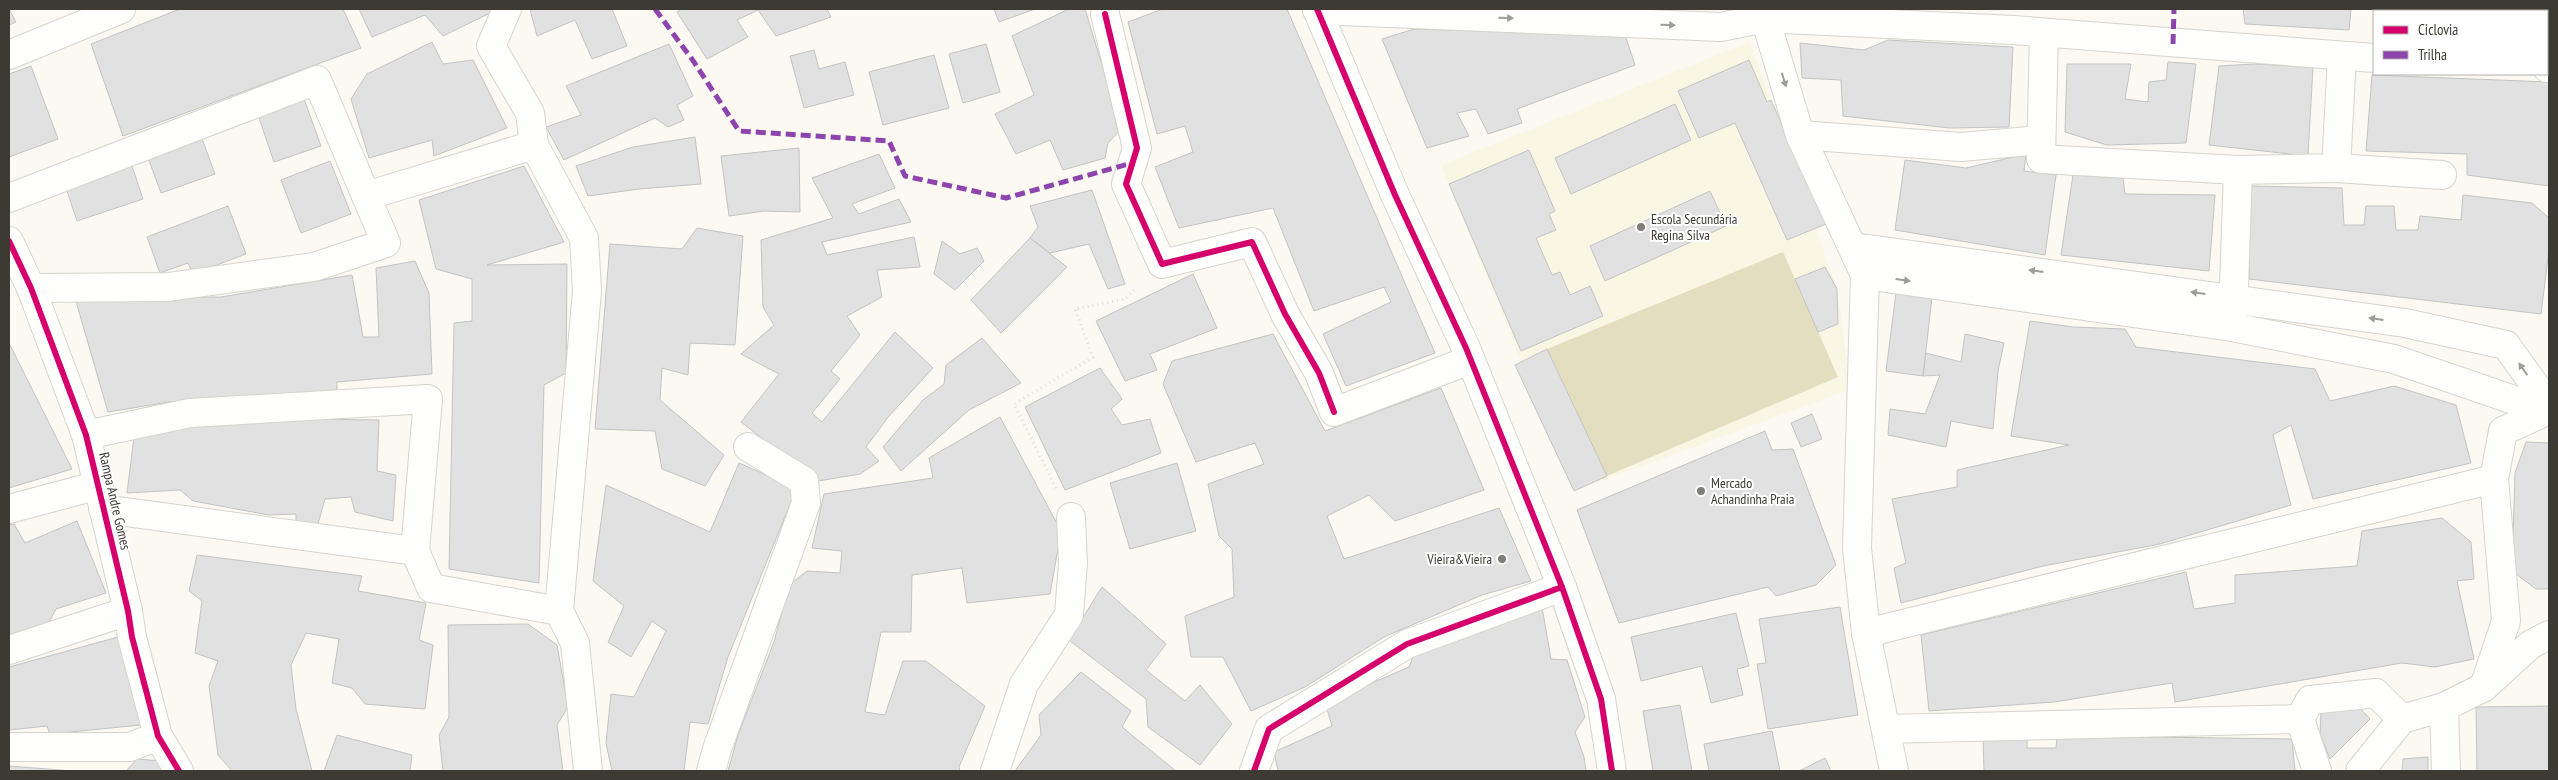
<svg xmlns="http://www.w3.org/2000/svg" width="2558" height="780" viewBox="0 0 2558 780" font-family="'PT Sans Narrow',sans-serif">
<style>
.built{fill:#f9f6e4}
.green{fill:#e4dec0}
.building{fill:#e0e1e0;stroke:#c2c4c3}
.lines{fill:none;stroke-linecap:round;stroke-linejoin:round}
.minor-casing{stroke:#d6d4cd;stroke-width:30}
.path{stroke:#dcdcda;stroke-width:3;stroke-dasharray:1 4;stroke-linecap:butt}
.minor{stroke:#fefefd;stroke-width:28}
.quiet{stroke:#8e44ad;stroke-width:5;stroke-dasharray:10 5;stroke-linecap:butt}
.cycleway-casing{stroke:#fff;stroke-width:9}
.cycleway{stroke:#d6006c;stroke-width:6}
.oneway{fill:#9d9c98}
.poi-dot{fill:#7f7d76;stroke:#fff;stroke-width:2}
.labels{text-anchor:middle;stroke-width:4;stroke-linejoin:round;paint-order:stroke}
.poi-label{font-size:14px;fill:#3c3a33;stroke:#fff;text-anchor:start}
.street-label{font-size:14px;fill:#3c3a33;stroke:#fff}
</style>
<rect width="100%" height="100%" fill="#fbf9f1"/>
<!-- built -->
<polygon class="built" points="1750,42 1837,289 1851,389 1574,491 1441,165"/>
<!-- green -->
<polygon class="green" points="1783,252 1838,377 1607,476 1547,349"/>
<!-- building -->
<g class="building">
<polygon points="9,9 16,22 9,25"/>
<polygon points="180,9 343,9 361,48 123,136 91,44"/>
<polygon points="359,9 494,9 494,11 443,36 425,15 372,37"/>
<polygon points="530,9 612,9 627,46 592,59 575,20 537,36"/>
<polygon points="682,9 827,9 831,17 776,36 758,10 737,20 748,37 707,59 677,12"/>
<polygon points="994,9 1035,9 999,22"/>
<polygon points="1069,9 1085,9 1108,85 1118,132 1108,143 1105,158 1063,170 1050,140 1016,154 995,114 1034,95 1012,36"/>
<polygon points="1163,9 1287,9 1435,353 1346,386 1323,334 1391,302 1384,287 1314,311 1273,208 1179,228 1155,167 1193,152 1185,126 1157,134 1128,22"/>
<polygon points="2243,9 2351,9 2349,30 2245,24"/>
<polygon points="2413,9 2549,9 2549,45 2547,45 2547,11 2413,11"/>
<polygon points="1414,29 1625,35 1635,65 1517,109 1522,123 1488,134 1476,109 1457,113 1469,136 1427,148 1382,39"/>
<polygon points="1888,40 2013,47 2009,127 1949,128 1843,116 1841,80 1802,78 1800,43 1864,50"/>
<polygon points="432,42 443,64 473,60 507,128 434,156 432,140 369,158 351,99 367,74"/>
<polygon points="669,44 693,96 677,105 684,120 668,127 655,118 564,160 546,127 581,115 566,86"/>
<polygon points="986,44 1000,92 963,103 949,54"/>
<polygon points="814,50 819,69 845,62 854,95 804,108 790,56"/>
<polygon points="934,55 949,108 883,125 869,72"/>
<polygon points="1749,60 1767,102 1771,100 1826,224 1787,240 1735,123 1699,138 1678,91"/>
<polygon points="2168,62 2196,64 2186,143 2107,145 2065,132 2067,64 2131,64 2125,99 2148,102 2149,82 2166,80"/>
<polygon points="2254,64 2313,67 2308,156 2209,145 2219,66"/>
<polygon points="31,66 58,139 9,157 9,74"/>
<polygon points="2372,75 2549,82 2549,186 2467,175 2467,154 2366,151"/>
<polygon points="303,96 321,146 274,162 257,112"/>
<polygon points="1675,104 1691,140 1571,194 1555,158"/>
<polygon points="201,136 215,174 161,193 147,155"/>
<polygon points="695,137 701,184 639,189 588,196 576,166 633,147"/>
<polygon points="799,148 800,212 764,211 729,216 721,156"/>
<polygon points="1529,150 1555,211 1549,214 1556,230 1536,238 1552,275 1560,272 1570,295 1590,286 1603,316 1521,351 1449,184"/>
<polygon points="879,154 895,188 852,204 859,214 899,199 911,222 822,242 827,255 914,237 920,267 877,270 882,297 847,316 860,335 831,371 840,379 812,413 822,422 895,332 933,368 889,416 866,447 879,461 860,474 818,481 741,422 779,374 741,354 774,325 763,307 761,240 833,218 812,178"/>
<polygon points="2026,154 2024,171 2056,175 2045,255 1895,230 1905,160 1966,168"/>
<polygon points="330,161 351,214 301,233 281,180"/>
<polygon points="132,166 143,199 77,221 66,188"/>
<polygon points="524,166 564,242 487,265 567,264 566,373 544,385 539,583 449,569 454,323 472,321 472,279 436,269 419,200"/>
<polygon points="2073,175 2123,178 2125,194 2215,195 2209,271 2061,255"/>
<polygon points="2250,186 2342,188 2344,225 2364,225 2366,206 2394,206 2396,230 2418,230 2420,216 2461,220 2463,195 2532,203 2549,218 2549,249 2541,314 2249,279"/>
<polygon points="1092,190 1125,284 1108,289 1089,244 1050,253 1030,238 1038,227 1030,206"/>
<polygon points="1710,191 1726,226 1605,281 1590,246"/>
<polygon points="228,206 246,254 193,274 188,263 160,273 147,237"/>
<polygon points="697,228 743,236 735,345 690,343 688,375 662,368 660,400 724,455 705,486 662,469 655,431 595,429 610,244 682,249"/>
<polygon points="1030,238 1067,267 1001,333 971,300"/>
<polygon points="942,241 960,254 977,248 984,261 955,290 934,274"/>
<polygon points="415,261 429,293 432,374 337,382 337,395 169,402 108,412 75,298 221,297 352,275 363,337 379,337 376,268"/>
<polygon points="1825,267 1837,289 1838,324 1818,332 1795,279"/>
<polygon points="1193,274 1217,328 1150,354 1157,370 1125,381 1096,321"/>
<polygon points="1896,293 1932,297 1923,376 1886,371"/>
<polygon points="2030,321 2073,327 2125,329 2136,347 2315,369 2330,401 2394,386 2456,405 2471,463 2313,499 2291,425 2273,435 2291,505 2160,544 2043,566 1901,603 1894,568 1906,563 1892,499 1957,487 1957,470 2069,445 2011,436"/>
<polygon points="1273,334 1325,431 1441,388 1484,490 1395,521 1369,495 1327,516 1344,559 1499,508 1531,581 1482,595 1384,637 1305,687 1251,711 1223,657 1191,657 1185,616 1234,597 1232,549 1219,536 1208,484 1264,464 1255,443 1196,462 1163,384 1172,361"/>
<polygon points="1965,334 2004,343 1998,371 1993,429 1951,421 1946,447 1888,435 1890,409 1925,414 1940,375 1923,376 1926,353 1961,362"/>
<polygon points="982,338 1021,383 969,410 901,471 883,447 923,400 944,384 946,365"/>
<polygon points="9,343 72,469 9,488"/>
<polygon points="1547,349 1607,476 1574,491 1515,365"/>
<polygon points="1100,368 1122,399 1111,409 1122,425 1150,419 1161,453 1065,490 1025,407"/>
<polygon points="1812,414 1822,439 1801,447 1791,423"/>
<polygon points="1000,417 1061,531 1050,594 967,603 962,568 912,575 911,632 881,632 865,712 885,715 903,661 926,661 985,706 959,767 960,771 728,771 738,735 774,642 789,585 807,571 840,573 842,551 812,548 824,494 933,478 929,458"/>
<polygon points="242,418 379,420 377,471 396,475 393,521 355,512 351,497 325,499 318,524 296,523 296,514 269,515 193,501 180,490 127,493 134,437 201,420"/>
<polygon points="1765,431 1772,450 1793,449 1836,565 1816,585 1776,596 1768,587 1619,623 1577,510"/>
<polygon points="2526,442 2549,443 2549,589 2536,589 2512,571 2515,473"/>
<polygon points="739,463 789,485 793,497 728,657 708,724 690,722 684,771 612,771 606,743 611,694 634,697 666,631 652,621 631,657 608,642 624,606 593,581 606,485 710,532"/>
<polygon points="1177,463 1196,531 1130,549 1110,483"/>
<polygon points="2442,518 2471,542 2474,579 2457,581 2474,659 2435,667 2402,663 2175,702 2172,683 2054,702 1929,711 1921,635 2186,572 2194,609 2235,603 2235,575 2357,566 2362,531"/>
<polygon points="77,521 106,593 56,609 49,622 9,635 9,525 14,524 25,543"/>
<polygon points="197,555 362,576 358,591 426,603 419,640 433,645 425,709 365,704 352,688 332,683 339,639 306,633 291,665 296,709 312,771 232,771 218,755 209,686 218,661 195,653 202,601 189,591"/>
<polygon points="1102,587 1166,644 1146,670 1185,701 1200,685 1232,724 1200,765 1148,727 1146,699 1069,640"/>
<polygon points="1542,607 1551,659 1567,660 1585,717 1575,732 1584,757 1586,771 1278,771 1274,752 1332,726 1327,709 1349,693 1409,667 1415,652"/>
<polygon points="1840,607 1858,715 1768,729 1757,664 1766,663 1759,619"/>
<polygon points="1736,613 1749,666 1737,669 1743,695 1711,703 1702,666 1641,681 1631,637"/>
<polygon points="528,624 557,645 568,707 557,725 563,771 443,771 439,735 449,717 448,625"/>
<polygon points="118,637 141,725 50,734 47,726 9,730 9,667"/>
<polygon points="1081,672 1131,711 1122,727 1176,771 1015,771 1041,735 1039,715"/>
<polygon points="1680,705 1692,771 1653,771 1643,711"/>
<polygon points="2549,706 2549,771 2477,771 2476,707"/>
<polygon points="2359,707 2370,719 2330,759 2320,734 2321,713"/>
<polygon points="1772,731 1780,771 1709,771 1704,744"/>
<polygon points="337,735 412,755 410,771 324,771"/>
<polygon points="2027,735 2027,748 2056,748 2057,738 2154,737 2292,739 2295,771 1984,771 1983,737"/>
<polygon points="2428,757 2428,771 2402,771 2403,759"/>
<polygon points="1825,758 1831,771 1799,771"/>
<polygon points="137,759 161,761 165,771 126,771"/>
<polygon points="9,766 73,771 89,771 9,771"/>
</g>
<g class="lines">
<defs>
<g id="minor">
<polyline points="1317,9 1395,195 1466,348 1562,587 1601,699 1612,771"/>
<polyline points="1317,10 1721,27 1765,18 1800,135 1865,275 2232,327 2394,359 2549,412"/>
<polyline points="1105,14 1137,148 1126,184 1162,264 1252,242 1285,314 1319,373 1334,412 1470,360"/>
<polyline points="1765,18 2013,30 2374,58"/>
<polyline points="2044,34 2041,159 2238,170 2233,316"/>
<polyline points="9,55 121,9"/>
<polyline points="2547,68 2549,68"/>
<polyline points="1800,135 1961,147 2041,140"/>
<polyline points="2336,168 2442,175"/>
<polyline points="2238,170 2336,168 2342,56"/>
<polyline points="366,196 534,145"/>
<polyline points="9,198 317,80 386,243 314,267 168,287 31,288"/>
<polyline points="9,241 31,288 86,435 128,611 132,637 158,736 179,771"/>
<polyline points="1854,247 2405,323 2506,345 2536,387 2547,411"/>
<polyline points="1865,275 1857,548 1866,633 1894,771"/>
<polyline points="86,435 190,413 428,399 415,551"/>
<polyline points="9,509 99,485"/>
<polyline points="103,509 415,551 431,588 559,611 587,291 584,238 534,145 530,113 491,46 507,9"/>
<polyline points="559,611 575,643 588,771"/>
<polyline points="1866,633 2494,479"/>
<polyline points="9,650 128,611"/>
<polyline points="2484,687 2506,621 2494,479 2503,431 2547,411"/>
<polyline points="2444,707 2446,771"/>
<polyline points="2300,719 2317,771"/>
<polyline points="1886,729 2300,719 2310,700 2376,693 2402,719"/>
<polyline points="9,747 130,747 158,736"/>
<polyline points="711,771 717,749 806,503 804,481 748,447"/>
<polyline points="995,771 1024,684 1069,615 1073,563 1071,517"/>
<polyline points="1254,771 1269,729 1407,644 1562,587"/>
<polyline points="2360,771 2402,719 2444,707 2484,687 2530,645 2549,635"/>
</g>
</defs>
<!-- minor casing -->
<use href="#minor" class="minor-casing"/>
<!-- path -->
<g class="path">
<polyline points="2404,11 2404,9"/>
<polyline points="1056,488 1014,404 1093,357 1075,309 1125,299 1136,288"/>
</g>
<!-- minor -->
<use href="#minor" class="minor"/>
<!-- quiet -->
<g class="quiet">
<polyline points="655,9 694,62 739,131 889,141 905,176 1006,198 1132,163"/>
<polyline points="2173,44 2174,9"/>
</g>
<defs>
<g id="cycleway">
<polyline points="1317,9 1395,195 1466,348 1562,587 1601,699 1612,771"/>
<polyline points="1105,14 1137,148 1126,184 1162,264 1252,242 1285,314 1319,373 1334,412"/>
<polyline points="9,241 31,288 86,435 128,611 132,637 158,736 179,771"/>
<polyline points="1254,771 1269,729 1407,644 1562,587"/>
</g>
</defs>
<!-- cycleway casing -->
<use href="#cycleway" class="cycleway-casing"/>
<!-- cycleway -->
<use href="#cycleway" class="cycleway"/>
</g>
<!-- one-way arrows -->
<defs><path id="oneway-solid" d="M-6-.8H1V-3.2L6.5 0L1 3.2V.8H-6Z" transform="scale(1.25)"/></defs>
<g class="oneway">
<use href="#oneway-solid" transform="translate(1506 18) rotate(2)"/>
<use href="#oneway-solid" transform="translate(1668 25) rotate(2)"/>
<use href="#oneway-solid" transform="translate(1784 80) rotate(73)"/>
<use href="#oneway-solid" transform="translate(2036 271) rotate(-172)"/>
<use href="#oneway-solid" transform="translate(1903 280) rotate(8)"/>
<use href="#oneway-solid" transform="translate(2198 293) rotate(-172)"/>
<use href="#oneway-solid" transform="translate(2376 319) rotate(-172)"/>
<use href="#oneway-solid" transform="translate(2523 369) rotate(-125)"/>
</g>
<!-- markers -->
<g class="poi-dot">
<circle cx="1641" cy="227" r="5"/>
<circle cx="1701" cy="491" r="5"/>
<circle cx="1502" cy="559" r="5"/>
</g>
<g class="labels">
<!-- poi labels -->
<g class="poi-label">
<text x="1651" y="224">Escola Secundária<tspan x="1651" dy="16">Regina Silva</tspan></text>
<text x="1711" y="488">Mercado<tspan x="1711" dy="16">Achandinha Praia</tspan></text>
<text x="1492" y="564" text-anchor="end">Vieira&amp;Vieira</text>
</g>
<!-- street labels -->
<g class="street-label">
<text transform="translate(115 501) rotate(77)" y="5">Rampa Andre Gomes</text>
</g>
</g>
<!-- border -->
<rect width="2558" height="780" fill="none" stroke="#3c3a33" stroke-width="20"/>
<!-- legend -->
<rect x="2373" y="10" width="175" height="65" fill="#ffffff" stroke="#b1b0ad"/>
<rect x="2383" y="26" width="25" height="8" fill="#d6006c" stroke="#b1b0ad"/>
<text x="2418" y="35" font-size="15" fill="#3c3a33">Ciclovia</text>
<rect x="2383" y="51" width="25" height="8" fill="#8e44ad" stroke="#b1b0ad"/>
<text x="2418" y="60" font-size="15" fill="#3c3a33">Trilha</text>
</svg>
